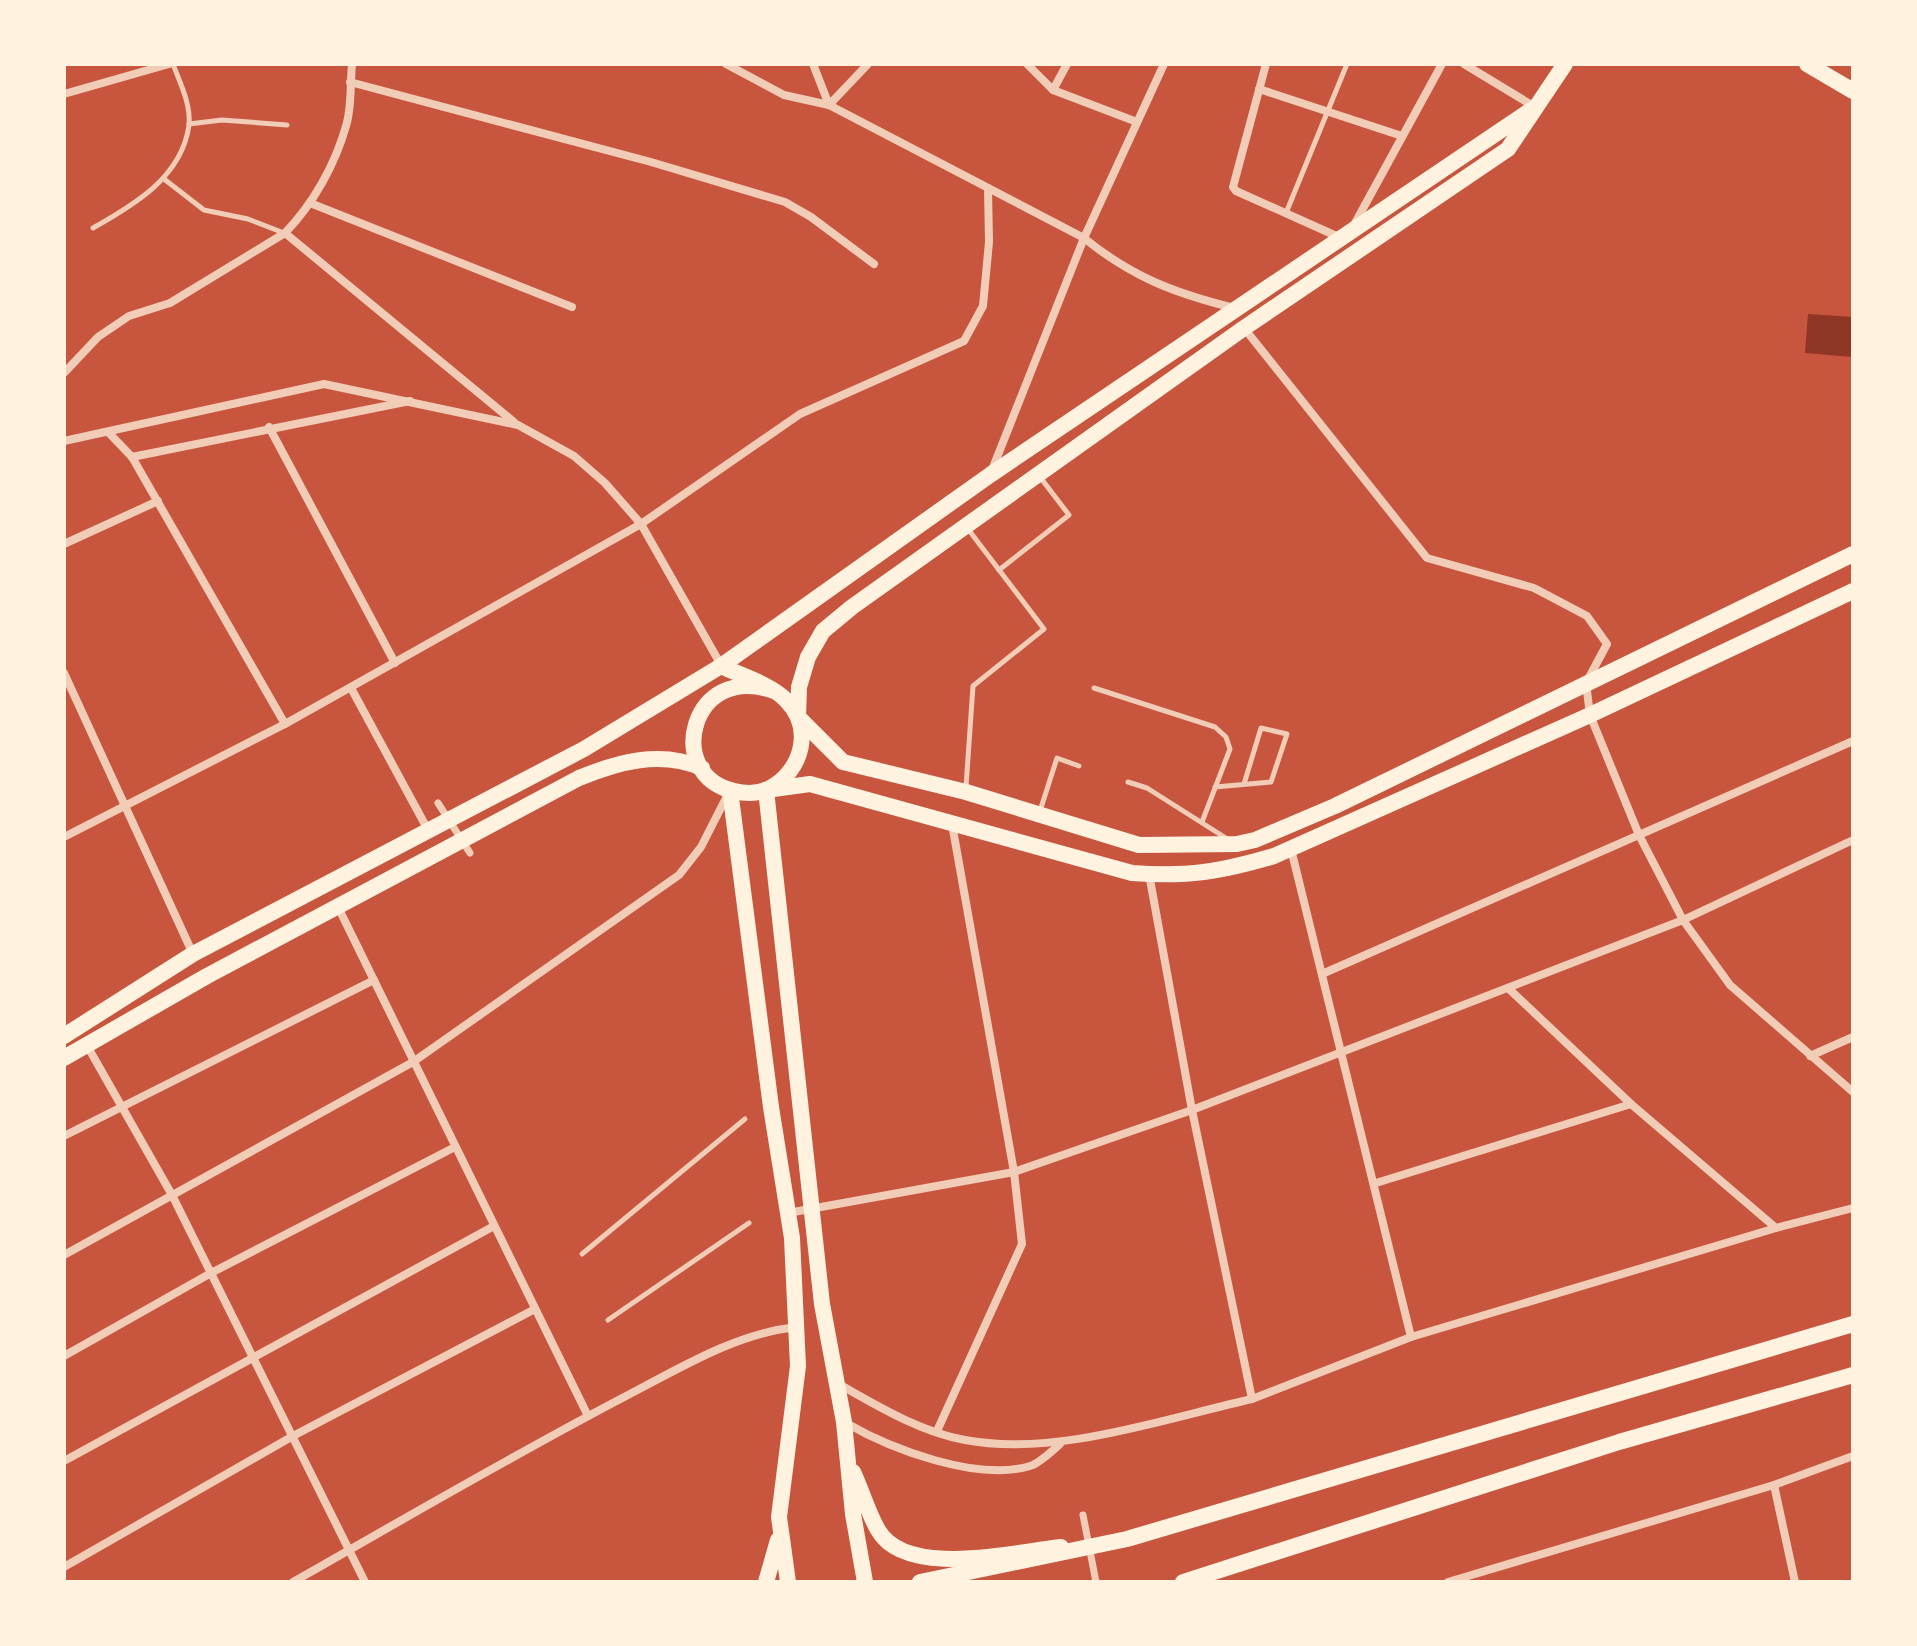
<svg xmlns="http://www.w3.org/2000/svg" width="1917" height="1646" viewBox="0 0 1917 1646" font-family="'Public Sans',sans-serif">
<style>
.water{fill:#8f3625}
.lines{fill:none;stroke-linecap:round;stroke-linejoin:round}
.service{stroke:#f1ccb7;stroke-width:5}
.pedestrian{stroke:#f1ccb7;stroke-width:7}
.minor{stroke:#f1ccb7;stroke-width:8}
.primary{stroke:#fff3e0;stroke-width:16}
.trunk{stroke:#fff3e0;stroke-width:16}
</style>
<rect width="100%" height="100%" fill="#c8553d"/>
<!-- water -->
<polygon class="water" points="1808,314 1853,317 1853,357 1805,353"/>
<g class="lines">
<!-- service -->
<g class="service">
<polyline points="189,124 222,120 287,125"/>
<polyline points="164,179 204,210 248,219 284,233"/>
<polyline points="1286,213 1347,64"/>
<path d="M93,228C134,205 182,177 189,125C191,104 180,83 173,64"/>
<polyline points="999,570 1069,515 1040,477"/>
<polyline points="1094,688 1215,727 1226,737 1230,749 1202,822"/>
<polyline points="1128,782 1147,788 1229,840"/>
<polyline points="966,787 973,686 1044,629 968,529"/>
<polyline points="1215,787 1271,782 1287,734 1261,728 1244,784"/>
<polyline points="1040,811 1057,758 1079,766"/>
<polyline points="582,1254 745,1119"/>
<polyline points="608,1320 749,1223"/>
</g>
<!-- pedestrian -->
<g class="pedestrian">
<polyline points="438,803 470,853"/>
<polyline points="1083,1515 1096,1582"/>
</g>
<!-- minor -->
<g class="minor">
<path d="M726,64L784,95L829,105L1084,238C1132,277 1174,293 1234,308"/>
<polyline points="813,64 829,105 868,64"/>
<polyline points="1027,64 1053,90 1137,122"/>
<polyline points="1266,64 1233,187 1236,191 1341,238"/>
<polyline points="1464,64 1535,107"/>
<polyline points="350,82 651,162 785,202 811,217 874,264"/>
<polyline points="1259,89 1402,136"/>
<polyline points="1053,90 1067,64"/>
<polyline points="64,94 169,64"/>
<polyline points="310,203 572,307"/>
<polyline points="1354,225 1442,64"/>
<polyline points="285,233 514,422"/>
<polyline points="1244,328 1427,558 1534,588 1587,616 1607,644 1586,683 1590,715 1639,835 1683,920 1730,985 1853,1092"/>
<path d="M64,373L98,337L129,316L170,303L285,233C313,204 335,165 346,126C352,107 350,84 352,64"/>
<polyline points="269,427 395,663"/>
<polyline points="108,432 132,457 285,724"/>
<polyline points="64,441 324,384 518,425 574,456 605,483 641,524 721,665"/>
<polyline points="132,457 410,401"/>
<polyline points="992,470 1084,238 1164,64"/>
<polyline points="64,544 158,501"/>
<polyline points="64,673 193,954"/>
<polyline points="351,688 428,830"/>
<polyline points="64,837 285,724 641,524 800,414 964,341 983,306 989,242 988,188"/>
<polyline points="1291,849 1411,1337"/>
<polyline points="338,907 588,1416"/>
<polyline points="1322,974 1853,741"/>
<polyline points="1508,988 1631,1104 1776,1228 1853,1208"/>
<polyline points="85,1042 172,1195 365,1582"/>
<polyline points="1810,1056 1853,1037"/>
<polyline points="64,1136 374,980"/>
<polyline points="1376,1183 1631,1104"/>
<polyline points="788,1213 1014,1172 1192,1110 1683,920 1853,840"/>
<polyline points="64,1255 413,1062 679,875 701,847 728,794"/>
<polyline points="64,1356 211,1273 455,1147"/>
<path d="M837,1383C876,1405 920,1432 965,1440C1055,1457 1163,1419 1252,1399L1192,1110L1149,874"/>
<polyline points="1252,1399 1411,1337 1776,1228"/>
<path d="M846,1423C891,1449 977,1482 1030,1466C1040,1463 1052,1451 1060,1444"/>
<polyline points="937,1431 1022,1244 1014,1172 952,824"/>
<polyline points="64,1461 494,1226"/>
<polyline points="1774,1485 1795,1582"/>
<polyline points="64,1567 293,1436 535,1309"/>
<path d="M293,1582C404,1519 515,1454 628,1395C682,1367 735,1334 796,1327"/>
<polyline points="1448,1582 1774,1485 1853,1456"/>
</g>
<!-- primary -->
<g class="primary">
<polyline points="1565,64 1508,149 1244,328 852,607 823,631 808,657 799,687 798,717 843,762 966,792 1139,845 1237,844 1255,840 1335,806 1853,554"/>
<polyline points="1807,64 1853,91"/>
<path d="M721,666C742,676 770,684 786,700C814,728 802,771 770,788C759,794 746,794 734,791C663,775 691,661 774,691"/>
<polyline points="730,790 771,1107 792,1238 798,1366 779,1517 788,1582"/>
<polyline points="64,1036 193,954 584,749 721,666 990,475 1531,110"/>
<path d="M64,1058L207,976L579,778C618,762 660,750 702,768"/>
<path d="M853,1472C862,1491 868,1513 878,1530C906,1579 1014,1552 1061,1547"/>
<polyline points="766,1582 778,1540"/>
<path d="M865,1582L853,1514L844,1422L822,1304L766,790L810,784L1132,873C1189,877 1219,872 1274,856L1590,715L1853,591"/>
</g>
<!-- trunk -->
<g class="trunk">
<polyline points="920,1582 1127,1539 1853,1324"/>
<polyline points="1183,1582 1619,1442 1853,1375"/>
</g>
</g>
<!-- border -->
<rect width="1917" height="1646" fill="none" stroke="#fff3e0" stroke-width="132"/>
</svg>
